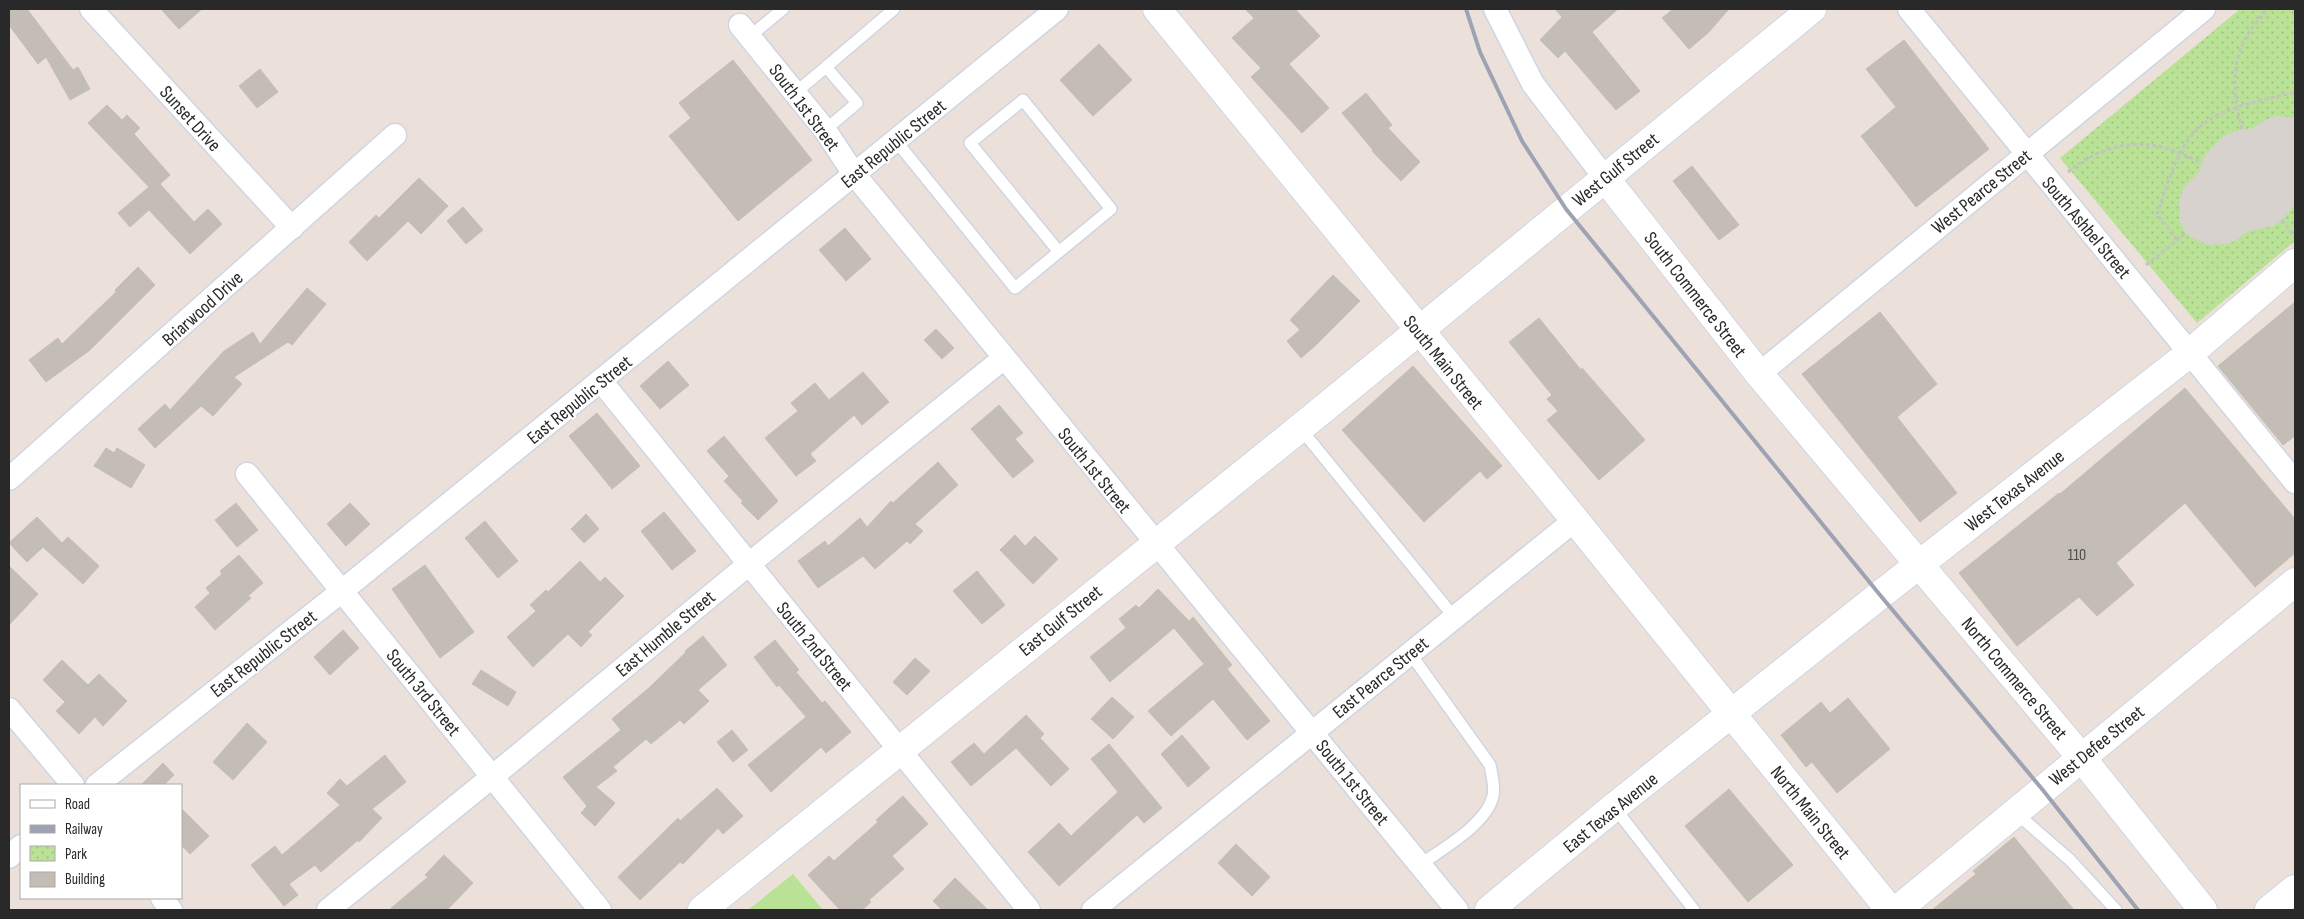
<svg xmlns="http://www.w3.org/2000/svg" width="2304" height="919" viewBox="0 0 2304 919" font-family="'Sofia Sans Condensed',sans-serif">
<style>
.grass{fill:#bae296}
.park{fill:url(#park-dots)}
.plaza{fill:#d7d2cd}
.building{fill:#c3bdb6;stroke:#c6bdb4}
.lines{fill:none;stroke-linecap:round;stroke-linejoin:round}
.lane-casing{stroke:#cfd5e2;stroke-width:14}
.street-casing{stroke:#cfd5e2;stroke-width:25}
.secondary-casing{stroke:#cfd5e2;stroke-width:30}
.path{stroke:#c3c3c3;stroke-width:3;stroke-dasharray:4 2.5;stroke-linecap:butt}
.lane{stroke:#fff;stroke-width:11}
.street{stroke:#fff;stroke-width:22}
.secondary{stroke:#fff;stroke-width:28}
.rail{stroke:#9da3b3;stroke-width:4}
.labels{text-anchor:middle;stroke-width:4;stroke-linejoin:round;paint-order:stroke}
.number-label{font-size:16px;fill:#504e4c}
.street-label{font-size:19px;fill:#292929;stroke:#fff}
</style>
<defs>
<pattern id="park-dots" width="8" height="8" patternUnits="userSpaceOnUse" patternTransform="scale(1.25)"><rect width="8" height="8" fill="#bae296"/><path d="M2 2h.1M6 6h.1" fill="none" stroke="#a0c281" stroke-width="1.8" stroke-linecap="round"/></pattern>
</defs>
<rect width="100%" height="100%" fill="#ebe1da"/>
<!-- grass -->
<polygon class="grass" points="793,874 823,910 748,910"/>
<!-- park -->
<polygon class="park" points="2240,9 2295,9 2295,241 2197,323 2060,158"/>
<!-- plaza -->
<polygon class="plaza" points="2275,116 2295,118 2295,202 2292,208 2282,220 2273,226 2247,232 2233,242 2225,244 2208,245 2193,238 2186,233 2180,221 2179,200 2184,187 2199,172 2204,156 2222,137 2232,132 2253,128 2267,119"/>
<!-- building -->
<g class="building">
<polygon points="9,9 27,9 73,70 78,67 90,89 70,100 46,57 38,64 9,25"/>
<polygon points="161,9 202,9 179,29"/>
<polygon points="1245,9 1295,9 1320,36 1289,64 1329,108 1302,133 1251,77 1261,68 1232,38 1254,18"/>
<polygon points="1555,9 1618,9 1592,32 1640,91 1616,110 1565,51 1558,58 1540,40 1562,17"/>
<polygon points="1673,9 1729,9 1709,32 1689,49 1662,18"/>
<polygon points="1904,40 1989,149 1916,207 1861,136 1896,107 1866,69"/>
<polygon points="1099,44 1132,80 1093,116 1060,80"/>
<polygon points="733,60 812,160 738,221 669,136 691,118 679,103"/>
<polygon points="260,69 278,92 257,108 239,86"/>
<polygon points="1366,93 1392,125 1388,128 1420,162 1401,181 1372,151 1373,150 1342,113"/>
<polygon points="107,105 122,120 127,115 140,128 134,134 170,175 160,184 194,222 208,209 222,224 190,254 149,210 130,227 118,213 149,187 88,123"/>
<polygon points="1692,166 1739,225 1719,240 1673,181"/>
<polygon points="419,178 448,206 421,234 408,221 367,261 349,242 376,215 379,218"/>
<polygon points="463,207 483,230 466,244 447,221"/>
<polygon points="845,228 871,259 846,281 819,250"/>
<polygon points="138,267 155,285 90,350 46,382 29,360 58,338 62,344 116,292 115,290"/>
<polygon points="1333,275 1360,301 1316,345 1301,358 1287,341 1300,330 1290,320"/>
<polygon points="307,288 326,304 292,345 288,342 234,377 242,384 213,416 201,406 155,448 138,429 165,404 170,410 224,351 253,332 260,344"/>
<polygon points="2295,302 2295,436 2283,445 2218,366"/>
<polygon points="1880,312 1937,384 1897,417 1957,493 1920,522 1802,374"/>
<polygon points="1539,318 1581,370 1582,368 1645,440 1599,480 1547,420 1558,411 1547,399 1552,395 1509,342"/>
<polygon points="936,329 954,348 942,359 924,340"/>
<polygon points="668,361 689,385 660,409 640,386"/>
<polygon points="1413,366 1502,466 1487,479 1480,471 1424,522 1342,430"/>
<polygon points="863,372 889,402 862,425 854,415 810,454 816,461 796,476 765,438 798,411 791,403 815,383 829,400"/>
<polygon points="2185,388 2295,519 2295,553 2255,587 2185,503 2116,563 2134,585 2097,616 2079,597 2017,646 1959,573 2059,493 2060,494"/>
<polygon points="999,405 1023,433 1015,439 1034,461 1013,478 971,429"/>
<polygon points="597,413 640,466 612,489 569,436"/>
<polygon points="724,436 778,501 758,520 741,503 743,501 724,481 729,476 707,451"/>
<polygon points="106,448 114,453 117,448 145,465 131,488 94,466"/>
<polygon points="938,462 958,485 915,524 923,531 910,544 907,541 875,569 863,556 818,588 798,561 825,541 828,546 860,518 867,527 891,501 893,503"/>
<polygon points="236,503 258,530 237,547 215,520"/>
<polygon points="350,503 370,524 346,546 327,524"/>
<polygon points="664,512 696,551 672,570 641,531"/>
<polygon points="586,514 599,529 584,543 571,529"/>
<polygon points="37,517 62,543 68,537 99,566 83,584 43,547 27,562 9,543"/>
<polygon points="485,521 518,561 498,578 465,538"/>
<polygon points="1015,535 1025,546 1035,536 1058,559 1033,584 1000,550"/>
<polygon points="239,555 263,583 248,596 251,598 215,630 195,607 210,593 206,588 222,574 220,571"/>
<polygon points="580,561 600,582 605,577 624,596 588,632 592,635 581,647 568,634 533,667 507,637 536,611 530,605 546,590 548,592"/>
<polygon points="425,565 474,632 440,658 392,589"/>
<polygon points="9,566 38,594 9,625"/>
<polygon points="977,571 1005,605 982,624 953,591"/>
<polygon points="1158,589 1189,621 1193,617 1232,665 1227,669 1270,721 1247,740 1213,699 1171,736 1148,711 1204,664 1174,628 1110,682 1090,657 1126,628 1119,619 1136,605 1139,608"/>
<polygon points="343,630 359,648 330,675 314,657"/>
<polygon points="703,636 727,665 698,690 709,701 684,724 680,720 651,744 646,739 613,767 617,771 596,787 615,803 595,826 581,813 587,806 563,777 621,730 612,719 650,687 686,652 685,651"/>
<polygon points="775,640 799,670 796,672 822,703 825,701 851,732 826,753 821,747 771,792 748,765 806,717 779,685 777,687 754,657"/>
<polygon points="915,658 930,671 907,695 893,682"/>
<polygon points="62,660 88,685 99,674 127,701 103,726 95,717 79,734 56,711 65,702 43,680"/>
<polygon points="481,670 516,692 508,706 472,684"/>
<polygon points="1112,697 1134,717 1113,739 1091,719"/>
<polygon points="1848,698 1890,749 1837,793 1812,762 1806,767 1781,735 1821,702 1830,713"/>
<polygon points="1026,715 1044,734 1040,738 1069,769 1051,786 1016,748 971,786 951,762 974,743 984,754"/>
<polygon points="247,723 267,742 233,780 213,762"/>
<polygon points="732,730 748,750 733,762 717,742"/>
<polygon points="1182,735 1210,768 1188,787 1161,754"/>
<polygon points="1109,744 1162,808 1144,823 1137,815 1059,886 1028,852 1059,823 1071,836 1118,792 1091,759"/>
<polygon points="385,755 406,782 372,809 382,818 359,842 358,840 321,872 315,865 289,884 298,895 284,906 251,865 275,846 282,855 340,805 327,793 340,779 347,786"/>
<polygon points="163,763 174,775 164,785 141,785"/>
<polygon points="717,788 743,816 723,834 718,828 683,864 680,862 640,900 618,877 678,818 680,821"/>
<polygon points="1729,789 1793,865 1748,902 1685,826"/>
<polygon points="903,796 928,824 892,856 904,869 869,900 871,902 862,910 840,910 808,875 829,856 834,861 878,822 876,820"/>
<polygon points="181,808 209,836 190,854 181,845"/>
<polygon points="2014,837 2074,910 1932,910 1976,874 1973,871"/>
<polygon points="1236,844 1270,877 1252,896 1218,863"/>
<polygon points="444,855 473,883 447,910 389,910 428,877 425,875"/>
<polygon points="955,878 988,910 942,910 933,901"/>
</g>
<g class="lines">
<defs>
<g id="lane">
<polyline points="749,37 783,9"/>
<polyline points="826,67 894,9"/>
<polyline points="795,93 826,67 857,103 825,130"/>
<polyline points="896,141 1015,288 1111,209 1023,100 970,143 1059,252"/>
<polyline points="1300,428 1454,617"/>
<path d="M1410,653L1490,765C1492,775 1495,786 1493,796C1486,825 1443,848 1420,865"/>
<polyline points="1614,807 1694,910"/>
<polyline points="2015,812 2070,860 2116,910"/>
</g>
<g id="street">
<polyline points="91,9 292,228"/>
<polyline points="1495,9 1533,84 1605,178"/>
<polyline points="1909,9 2295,482"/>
<polyline points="740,25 825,130 854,174 1457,910"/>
<polyline points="1759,374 2204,9"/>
<polyline points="601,381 1029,910"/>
<polyline points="247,474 600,910"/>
<polyline points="9,479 395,135"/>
<polyline points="9,709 73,785"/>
<polyline points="97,785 342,591 1057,9"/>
<polyline points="9,857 21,846"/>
<polyline points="162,898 171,910"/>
<polyline points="328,910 492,777 749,564 1004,358"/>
<polyline points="1093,910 1575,520"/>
</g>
<g id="secondary">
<polyline points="1157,9 1575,520 1890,910"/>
<polyline points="1605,178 1759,374 2081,757 2203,910"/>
<polyline points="702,910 1300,428 1812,9"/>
<polyline points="1489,910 1614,807 1880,595 2190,353 2295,263"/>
<polyline points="1897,910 2295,582"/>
<polyline points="2269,910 2295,889"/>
</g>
</defs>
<!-- lane casing -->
<use href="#lane" class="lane-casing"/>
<!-- street casing -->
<use href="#street" class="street-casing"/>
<!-- secondary casing -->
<use href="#secondary" class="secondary-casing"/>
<!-- path -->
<g class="path">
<path d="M2242,129C2229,82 2231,44 2269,9"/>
<path d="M2068,172C2096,149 2129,138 2166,148C2178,152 2190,158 2202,162"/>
<polyline points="2282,220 2295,238"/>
<path d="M2177,240L2157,214C2165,192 2172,167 2184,146C2207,107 2255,103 2295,92"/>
<polyline points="2146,265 2186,233"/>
</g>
<!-- lane -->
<use href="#lane" class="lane"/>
<!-- street -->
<use href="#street" class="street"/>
<!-- secondary -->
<use href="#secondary" class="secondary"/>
<!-- rail -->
<polyline class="rail" points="1466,9 1480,52 1522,141 1566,209 1880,595 2042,789 2138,910"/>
</g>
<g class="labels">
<!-- number labels -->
<g class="number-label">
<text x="2077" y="560">110</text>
</g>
<!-- street labels -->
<g class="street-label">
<text transform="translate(805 107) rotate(53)" y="7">South 1st Street</text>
<text transform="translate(191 118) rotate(48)" y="7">Sunset Drive</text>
<text transform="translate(893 143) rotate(-39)" y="7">East Republic Street</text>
<text transform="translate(1615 169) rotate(-39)" y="7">West Gulf Street</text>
<text transform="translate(1981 191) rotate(-39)" y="7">West Pearce Street</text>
<text transform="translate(2087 227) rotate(50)" y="7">South Ashbel Street</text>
<text transform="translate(1696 294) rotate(52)" y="7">South Commerce Street</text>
<text transform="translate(202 308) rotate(-42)" y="7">Briarwood Drive</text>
<text transform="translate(1444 362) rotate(51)" y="7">South Main Street</text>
<text transform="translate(579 399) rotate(-39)" y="7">East Republic Street</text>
<text transform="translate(1095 470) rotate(51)" y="7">South 1st Street</text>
<text transform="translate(2014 490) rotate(-38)" y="7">West Texas Avenue</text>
<text transform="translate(1060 620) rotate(-39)" y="7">East Gulf Street</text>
<text transform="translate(665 633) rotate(-40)" y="7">East Humble Street</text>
<text transform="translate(815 646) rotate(51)" y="7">South 2nd Street</text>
<text transform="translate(263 653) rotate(-38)" y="7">East Republic Street</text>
<text transform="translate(1380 677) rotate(-39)" y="7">East Pearce Street</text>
<text transform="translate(2015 678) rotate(50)" y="7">North Commerce Street</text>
<text transform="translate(424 692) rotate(51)" y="7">South 3rd Street</text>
<text transform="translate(2096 745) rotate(-39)" y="7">West Defee Street</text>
<text transform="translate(1353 782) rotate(51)" y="7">South 1st Street</text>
<text transform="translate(1610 812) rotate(-39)" y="7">East Texas Avenue</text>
<text transform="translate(1811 812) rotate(51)" y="7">North Main Street</text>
</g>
</g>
<!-- border -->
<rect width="2304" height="919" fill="none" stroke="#292929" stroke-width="20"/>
<!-- legend -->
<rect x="20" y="784" width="162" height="115" fill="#ffffff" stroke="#a9a9a9"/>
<rect x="30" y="800" width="25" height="8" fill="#ffffff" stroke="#a9a9a9"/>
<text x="65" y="809" font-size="15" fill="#292929">Road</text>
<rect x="30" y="825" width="25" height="8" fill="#9da3b3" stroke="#a9a9a9"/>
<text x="65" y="834" font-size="15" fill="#292929">Railway</text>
<rect x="30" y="846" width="25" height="15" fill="url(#park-dots)" stroke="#a9a9a9"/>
<text x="65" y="859" font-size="15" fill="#292929">Park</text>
<rect x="30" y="872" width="25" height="15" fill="#c3bdb6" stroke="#a9a9a9"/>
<text x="65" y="884" font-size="15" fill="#292929">Building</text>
</svg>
